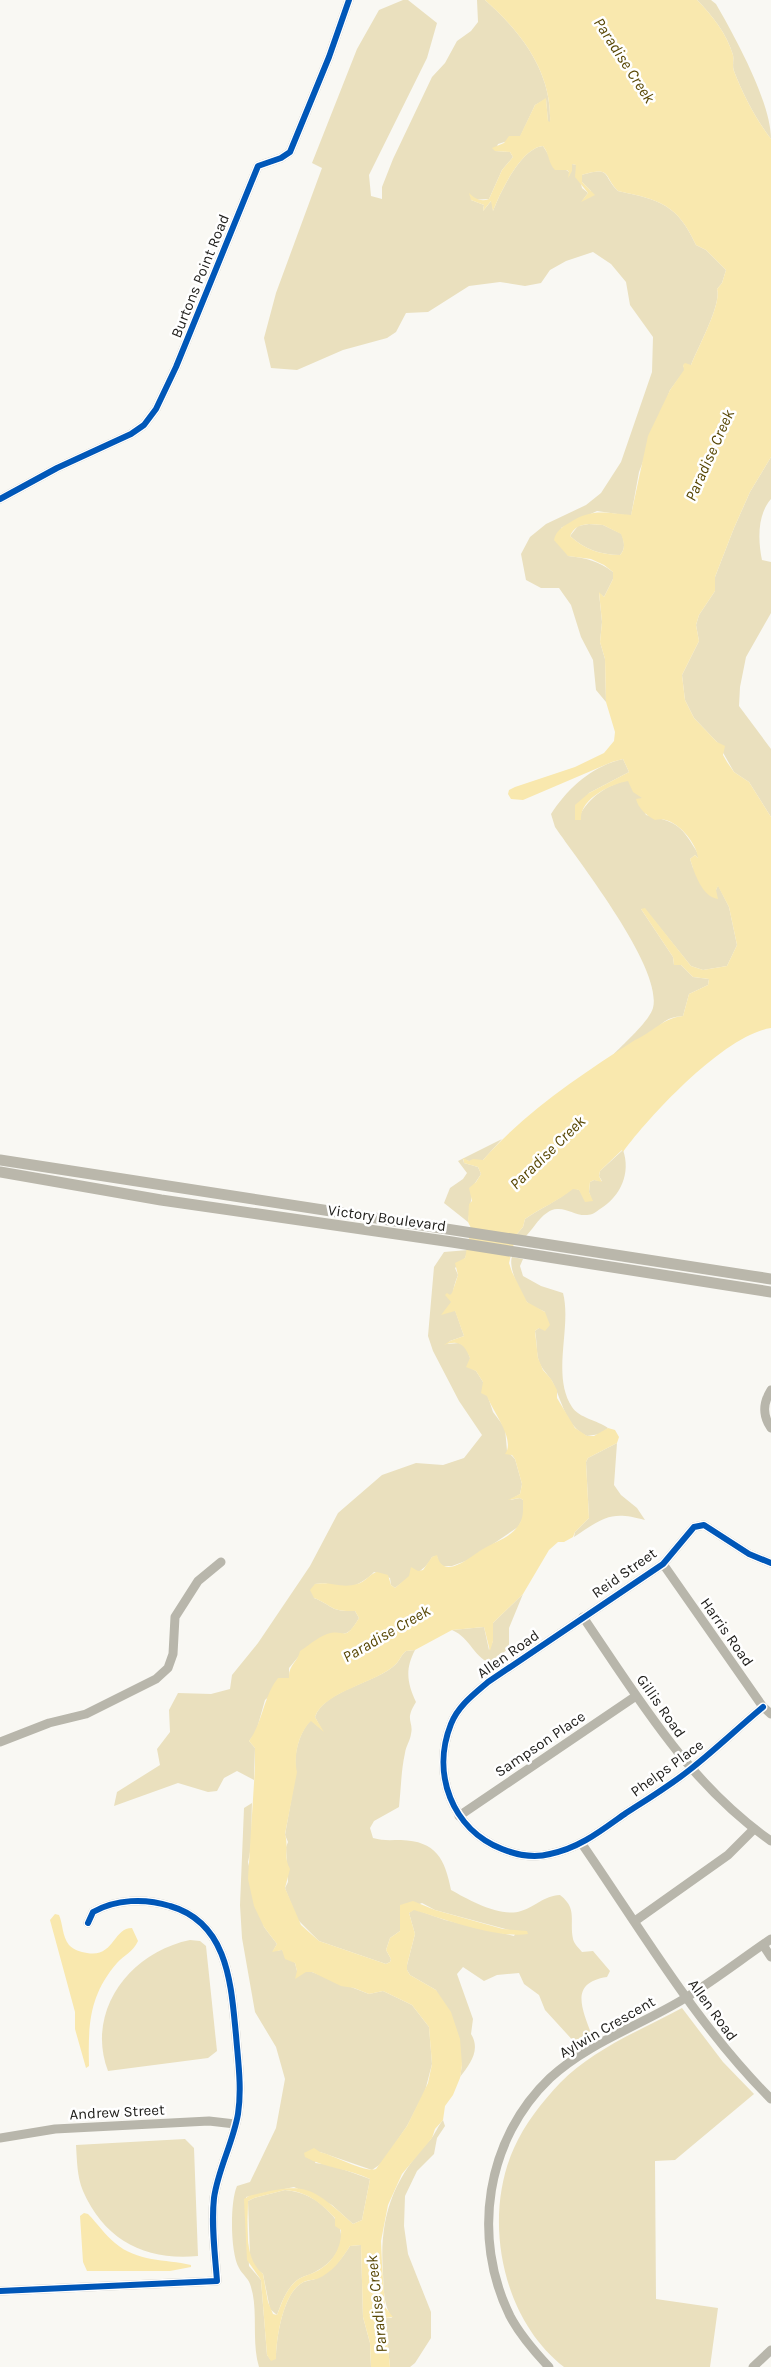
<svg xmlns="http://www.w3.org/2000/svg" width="771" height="2367" viewBox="0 0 771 2367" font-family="Karla,sans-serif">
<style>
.green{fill:#eae0be}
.water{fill:#f9e8ae;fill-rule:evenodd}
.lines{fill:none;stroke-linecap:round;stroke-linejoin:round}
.minor{stroke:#b8b6ab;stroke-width:9}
.major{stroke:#bab7ab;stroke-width:11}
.cycleway-casing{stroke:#fff;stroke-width:9}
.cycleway{stroke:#0057b8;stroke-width:6}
.labels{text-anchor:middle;stroke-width:5;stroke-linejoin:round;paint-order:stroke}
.street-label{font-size:15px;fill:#21201d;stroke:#fff}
.water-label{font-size:16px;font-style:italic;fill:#584704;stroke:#fff}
</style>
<rect width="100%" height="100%" fill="#f9f8f3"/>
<!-- green -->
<g class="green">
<path d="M403,0H408L437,23L427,58L369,175L371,196L382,199V187L393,159L432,77L445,63L457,41L471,31L478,22L477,0H485C521,32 552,72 550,122H548L546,99L535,105L520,137L498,144L495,151L510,152L513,157L502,170L489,199L471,200L484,205L483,211L492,200L493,211C500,193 521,148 543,146L551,159L569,172V176L572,164L576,165L582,188L588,193L582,201L591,191L582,182V175C612,166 602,176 618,191C660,200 677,204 696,245L706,250L726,270L722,283L717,289C722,304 697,349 691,365H683L685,370L670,390L639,472L631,516L597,511L561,528L568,556C586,558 599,561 613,572V579L604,597L599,593L602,622L600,642L605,659L606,702L596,690L593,660L581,637L571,605L559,588H541L526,580L521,554L530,537L546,524L586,505L601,493L621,462L652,372L653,337L630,305L626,282L611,264L593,252L566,261L550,270L541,283L525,286L500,282L469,286L428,312L406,313L396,332L387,338L343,350L297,370L271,368L264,338L276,293L322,168L312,163L357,49L379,10Z"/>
<path d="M697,0H711L716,4C735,37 771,102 771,139C756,119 743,95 734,71C732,66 734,60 733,55C727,34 712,15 697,0Z"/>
<path d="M771,457V499C757,515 758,541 762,560L771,562V613L746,657L740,687L739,706L771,749V817L749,782L734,772L717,742L694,718L685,700L682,675L699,641L696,625L699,615L715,591V577L734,528L750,492Z"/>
<path d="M589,524L603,525L622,534C624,543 626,548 620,555C601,555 584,549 570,536L578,526Z"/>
<path d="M623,759L629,772L589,793L580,815C589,797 609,784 628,780L643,798L640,800L646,815C670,821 679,822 692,844C695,849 698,852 699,859L695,855L690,859L693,868L716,890L718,885L729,907L737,945L727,966L703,970L691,966L645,909H641L673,957L674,965H681L693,977L709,979L708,985L689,994L683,1016C662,1018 664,1024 649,1034C636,1042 624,1050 611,1057C621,1046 649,1022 653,1008C663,968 579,862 555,827L551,814C568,788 592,766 623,759Z"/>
<polygon points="502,1139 483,1160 469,1161 463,1159 464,1163 478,1167 481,1174 473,1186 468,1222 444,1203 450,1188 463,1179 467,1173 458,1161"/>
<path d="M623,1150C631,1173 621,1196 600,1209C596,1212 592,1215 587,1215C576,1216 567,1208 557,1209C543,1210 535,1227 526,1236L516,1235L523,1227L525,1219C541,1208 558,1201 573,1188L579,1190L592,1201L589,1192L590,1182L594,1180L602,1181L599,1176L600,1171Z"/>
<path d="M468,1250L465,1258L455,1268L458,1275C452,1289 453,1297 450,1311L455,1310L464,1336L450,1341L447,1344L459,1343L466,1347L470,1358L469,1367L476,1371L483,1382L493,1412L505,1428L507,1451L515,1459L522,1484L520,1494L510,1500L520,1498L523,1500L524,1516L518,1527L471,1559L452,1566H443L438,1562L437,1556L432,1557C425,1572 408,1577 395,1588L391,1585L390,1578L374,1572C366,1581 350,1590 338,1587C329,1584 325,1582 315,1584L314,1598C334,1606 330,1612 355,1611L359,1618C352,1630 348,1637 333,1633L299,1656L289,1668V1679L265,1700L256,1732L249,1741L255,1748L254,1780L237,1771L224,1778L217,1791L208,1792L178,1783L114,1806L117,1792L160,1765L157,1749L170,1732L169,1710L178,1693L211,1694L230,1689L232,1675L258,1643L310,1566L338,1513L382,1475L416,1463L443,1465L464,1458L482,1435L459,1401L433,1351L428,1336L434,1267L444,1252Z"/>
<path d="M512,1257L523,1259L520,1266L523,1276L541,1286L563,1293C572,1327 551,1375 572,1407C579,1418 597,1420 608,1428L600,1434L587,1436C565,1426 562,1400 552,1381C547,1373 540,1368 538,1358C536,1349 537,1340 535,1331L539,1328L545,1312C539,1309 531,1306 527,1302C520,1295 508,1266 512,1257Z"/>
<path d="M617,1443L614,1485L621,1495L637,1508L645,1520C610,1510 603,1518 574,1537L575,1532L589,1518L586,1462L588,1458Z"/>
<path d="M523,1594L509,1628V1647L493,1664C474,1659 471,1638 452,1630L484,1627L489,1650L493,1641V1623Z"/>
<path d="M415,1650C405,1669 407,1683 416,1702C404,1721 414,1721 411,1734C410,1741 406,1746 405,1753C401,1771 401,1789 399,1807L374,1821L370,1828L373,1838C383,1841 391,1840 401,1840C436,1841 445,1859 451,1890C469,1900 501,1918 521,1911C537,1906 543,1896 560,1895C578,1909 569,1920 573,1939C574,1944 579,1948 582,1952L593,1951L610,1971L607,1977C568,1983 583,2010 592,2036L577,2045L545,2010L539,1995L524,1984L519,1973L497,1975L484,1981L463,1967L457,1974L473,2019L471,2034C481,2050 470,2064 460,2077L462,2065L436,1990L410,1975L407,1970V1965L415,1934L409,1913L414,1909L445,1920L514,1936L516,1932L435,1910L422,1903L402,1911L400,1931L390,1938L386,1950L391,1959L390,1962L386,1964L319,1941L297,1919L285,1888L288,1882L286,1847L288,1842L285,1835L296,1772C293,1756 299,1732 311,1720L322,1730L315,1717C324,1690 377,1683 396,1664C400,1660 401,1655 406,1651Z"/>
<path d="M252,1803C251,1822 253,1844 248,1862L264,1927L277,1944L273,1951L282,1950L295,1963L297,1971L312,1972L369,1994L383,1991L412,2005L429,2027L432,2064L425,2091L407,2126L382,2163L372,2170L320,2152L315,2163L331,2165L370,2179L362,2220L353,2224L332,2205L294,2187L246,2197L249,2266L261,2280L267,2355L271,2360L276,2358C276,2339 283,2293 302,2283C306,2280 312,2281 317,2278C332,2271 341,2260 350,2246L361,2245L363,2317L370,2343L371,2367H259C251,2340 259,2308 250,2284C248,2278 242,2274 239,2268C230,2253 230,2201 237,2186L250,2182L276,2128L285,2079L276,2047L255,2012L242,1938L240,1905L244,1808Z"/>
<path d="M190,1940L200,1941L206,1946L217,2051L208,2058L108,2071C85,2010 131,1952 190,1940Z"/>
<path d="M682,2008L723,2062L754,2094L675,2160L655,2161L656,2299L718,2308L710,2367H564C502,2319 482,2219 514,2148C524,2125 542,2102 560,2083C593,2049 641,2030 682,2008Z"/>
<path d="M443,2120L445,2126L437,2138L434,2154L417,2171L405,2196L404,2226L408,2254L431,2312V2338L415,2363L410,2367H390L385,2318H392C383,2304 384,2290 383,2274C379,2218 392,2180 431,2139C435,2134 438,2126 443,2120Z"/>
<path d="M185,2139L194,2148L198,2256C146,2261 105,2241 83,2191C77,2177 77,2160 76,2145Z"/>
<path d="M285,2190C304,2192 318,2199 331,2214C351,2235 339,2260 315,2272C308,2276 301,2276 295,2282C286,2290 281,2304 277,2315L270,2309L263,2274L255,2268L250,2256L248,2201L254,2198Z"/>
</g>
<!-- water -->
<g class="water">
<path d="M485,0H697C712,15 727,34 733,55C734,60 732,66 734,71C743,95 756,119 771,139V457L750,492L734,528L715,577V591L699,615L696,625L699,641L682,675L685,700L694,718L717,742L725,746L723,755L727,762L734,772L749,782L771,817V1028C725,1035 651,1114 623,1152L622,1150L600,1171L599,1176L602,1182L594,1180L590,1182L589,1192L593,1201L585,1202L579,1190L573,1189C558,1201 541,1208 525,1219L523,1227L516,1235L509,1263L512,1272L527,1302L545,1312L550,1325L545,1331L539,1328L535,1331L538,1358L543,1370L551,1379L557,1390V1398L575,1428L587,1436H594L608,1428L615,1430L619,1437L617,1443L588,1458L586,1462L589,1518L575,1532L573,1537L564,1542H558L549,1550L523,1594L493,1623V1641L490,1651L484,1627L452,1630L415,1650L406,1651C401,1655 400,1660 396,1664C377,1683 324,1691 315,1717L324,1732L311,1721C299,1732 293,1756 297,1772L285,1834C289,1847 283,1857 290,1869L285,1888L301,1925L319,1941L386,1964L390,1962L391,1959L386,1950L390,1938L400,1931V1905L413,1901L435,1910L503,1929L527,1931L528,1934C498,1939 444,1919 414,1910L409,1913L415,1934L407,1965V1970L410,1975L436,1990L451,2012L460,2039L462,2065L460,2078L453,2095L445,2106L443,2120L435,2129L432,2138L402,2174L388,2205L381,2241L382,2264L385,2307L393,2317L385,2318L390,2367H371L370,2343L363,2317L361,2245L350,2246C341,2260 333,2272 317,2279C312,2280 306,2280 302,2283C283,2293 276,2339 276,2359L271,2361L267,2355L261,2280L247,2260L244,2199L249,2196C305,2182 310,2185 353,2224L362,2220L370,2179C350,2169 325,2168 305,2157L304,2153L314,2148L320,2152C333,2155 365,2173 376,2169L407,2126L428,2083L432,2064L429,2027L412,2005L383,1991L369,1994L354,1988L341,1986L312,1972H306L295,1979L297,1971L295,1963L285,1959L282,1950L272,1952L277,1944L264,1927L254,1906L248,1879L255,1767V1748L249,1741C263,1722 263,1697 278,1678H289C288,1665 298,1662 300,1651C308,1646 318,1637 327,1634C346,1628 343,1644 359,1618L355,1611C330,1612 334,1606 314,1598L310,1590L315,1584C330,1581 342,1589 357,1584C366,1582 369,1574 377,1572L388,1575L391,1585L395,1588L409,1576L411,1567L418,1571L423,1570L432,1557L437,1555C443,1582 471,1556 483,1549C494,1542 510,1538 518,1526C524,1518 523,1510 523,1500L520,1498L508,1500L520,1494L522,1484L515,1459L512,1455L505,1454C516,1440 493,1412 487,1396L481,1393L483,1382L476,1371L466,1367L470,1358C465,1345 459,1339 444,1345L450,1341L464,1336L455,1311L441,1315L451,1302L445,1295L447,1293L450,1295L452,1293L458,1275L455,1263L465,1258L471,1228L468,1222L469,1204L472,1201L469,1188L476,1182L481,1174L478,1167L464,1163L463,1158L469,1161L473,1159L483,1160C526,1111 581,1075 635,1040C653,1032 663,1018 683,1016L689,994L708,985L709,979L693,977L681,965H674L673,957L641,909L645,908L691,966L703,970L727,966L737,945L729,907L718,886L716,890L718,899C702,897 694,872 690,859L695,855L698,858C697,842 673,814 655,820C647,816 638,808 636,799L642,798L633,792L628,781C611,784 579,799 581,820H575V805L589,793L629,772L623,759L612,762L523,800L511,799L508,794L509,790L515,787L575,767L604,753L614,741L615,732L606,702L605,659L600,642L602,622L599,592L604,597L613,579V572L604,565L591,559L568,556L554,540C556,531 562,527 569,523C592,508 605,513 631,515L648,436L670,390L684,370L683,365L685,363L691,365C697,349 722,304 717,289L722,283L726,270L706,250L696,245C677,204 660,200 618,191C603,176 612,166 582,175V182L595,195L581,202L588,193L575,177L576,165L572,164V171L568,178L569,172L567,170H555C548,163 550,155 543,146C521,148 500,193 493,211L491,201L483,211L484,205L471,200L469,193C475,199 481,202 489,199L502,170L513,157L510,152L495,151L492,148L504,143L509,136H520L535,105L546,98L548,121L550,122C552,72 521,32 485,0ZM589,524L603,525L621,534C624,542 626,548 620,555C601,555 584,549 570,536C574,527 580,525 589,524ZM285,2190C307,2192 319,2201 335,2218V2226L341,2230C342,2249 331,2265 313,2273C306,2276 299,2277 293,2284C285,2292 281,2305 277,2315L273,2314L268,2302L263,2274C243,2258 248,2225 248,2201L254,2198Z"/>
<path d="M55,1914L59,1915C63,1924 62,1936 69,1945C74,1950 80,1952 87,1953C114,1958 113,1928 132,1928L138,1941C133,1952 124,1955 117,1963C89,1995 88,2026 89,2066L86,2068L75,2029V2012L50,1920Z"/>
<path d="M84,2213L88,2214C98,2224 105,2235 115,2243C137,2262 165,2259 191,2265V2267L170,2271H87L83,2262L80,2216Z"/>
</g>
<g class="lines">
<!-- minor -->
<g class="minor">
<polyline points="0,499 57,468 131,434 144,425 156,409 176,367 258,166 281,158 290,152 329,57 349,0"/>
<path d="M771,1390C763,1403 762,1415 771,1428"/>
<polyline points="663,1564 763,1707 771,1714"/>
<path d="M583,1617C638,1698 689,1784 771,1841"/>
<path d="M763,1707C739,1727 716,1749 692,1768C671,1785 648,1799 626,1813C602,1830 580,1848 550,1854C535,1858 517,1855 502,1849C452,1829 431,1774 451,1724C458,1706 474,1694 488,1682L663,1564L694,1527L704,1525L749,1554L771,1563"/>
<polyline points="0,1742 49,1723 86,1714 156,1679 168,1668 173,1654 175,1617 198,1581 221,1562"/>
<polyline points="459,1816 636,1696"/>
<path d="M582,1844C642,1931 696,2024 771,2099"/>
<polyline points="635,1921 728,1855 754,1829"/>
<polyline points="763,1945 771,1957"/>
<polyline points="0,2138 55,2129 209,2121 235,2124"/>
<path d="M0,2291L217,2281C215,2254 211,2225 214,2198C218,2169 233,2143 238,2114C242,2088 238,2061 236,2035C231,1986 229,1923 170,1906C145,1898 116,1899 93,1912L88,1923"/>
<path d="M549,2367C534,2351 520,2335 510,2316C471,2237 486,2139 550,2078C589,2042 642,2025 687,1997C716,1979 743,1958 771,1939"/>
<polyline points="753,2367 771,2350"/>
</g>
<!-- major -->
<g class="major">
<polyline points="0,1160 771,1279"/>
<polyline points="0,1172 161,1200 452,1242 771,1292"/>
</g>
<defs>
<g id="cycleway">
<polyline points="0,499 57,468 131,434 144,425 156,409 176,367 258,166 281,158 290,152 329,57 349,0"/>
<path d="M763,1707C739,1727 716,1749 692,1768C671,1785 648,1799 626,1813C602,1830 580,1848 550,1854C535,1858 517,1855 502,1849C452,1829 431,1774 451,1724C458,1706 474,1694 488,1682L663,1564L694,1527L704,1525L749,1554L771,1563"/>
<path d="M0,2291L217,2281C215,2254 211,2225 214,2198C218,2169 233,2143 238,2114C242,2088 238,2061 236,2035C231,1986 229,1923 170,1906C145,1898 116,1899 93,1912L88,1923"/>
</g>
</defs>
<!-- cycleway casing -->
<use href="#cycleway" class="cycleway-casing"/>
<!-- cycleway -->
<use href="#cycleway" class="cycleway"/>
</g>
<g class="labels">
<!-- street labels -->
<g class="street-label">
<text transform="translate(200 276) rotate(-68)" y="5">Burtons Point Road</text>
<text transform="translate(387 1218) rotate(8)" y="5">Victory Boulevard</text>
<text transform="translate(624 1573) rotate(-35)" y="5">Reid Street</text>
<text transform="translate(727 1632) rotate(55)" y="5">Harris Road</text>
<text transform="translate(508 1654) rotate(-35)" y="5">Allen Road</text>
<text transform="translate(661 1706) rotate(55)" y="5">Gillis Road</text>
<text transform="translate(540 1744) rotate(-34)" y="5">Sampson Place</text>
<text transform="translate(667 1768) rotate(-36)" y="5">Phelps Place</text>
<text transform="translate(713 2010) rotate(54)" y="5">Allen Road</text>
<text transform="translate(607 2027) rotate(-30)" y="5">Aylwin Crescent</text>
<text transform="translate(117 2112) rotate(-3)" y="5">Andrew Street</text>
</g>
<!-- water labels -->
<g class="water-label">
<text transform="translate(625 60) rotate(57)" y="6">Paradise Creek</text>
<text transform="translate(709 455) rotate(-66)" y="6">Paradise Creek</text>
<text transform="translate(547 1152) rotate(-44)" y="6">Paradise Creek</text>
<text transform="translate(386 1633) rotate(-30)" y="6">Paradise Creek</text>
<text transform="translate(376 2304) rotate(-96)" y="6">Paradise Creek</text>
</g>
</g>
</svg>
